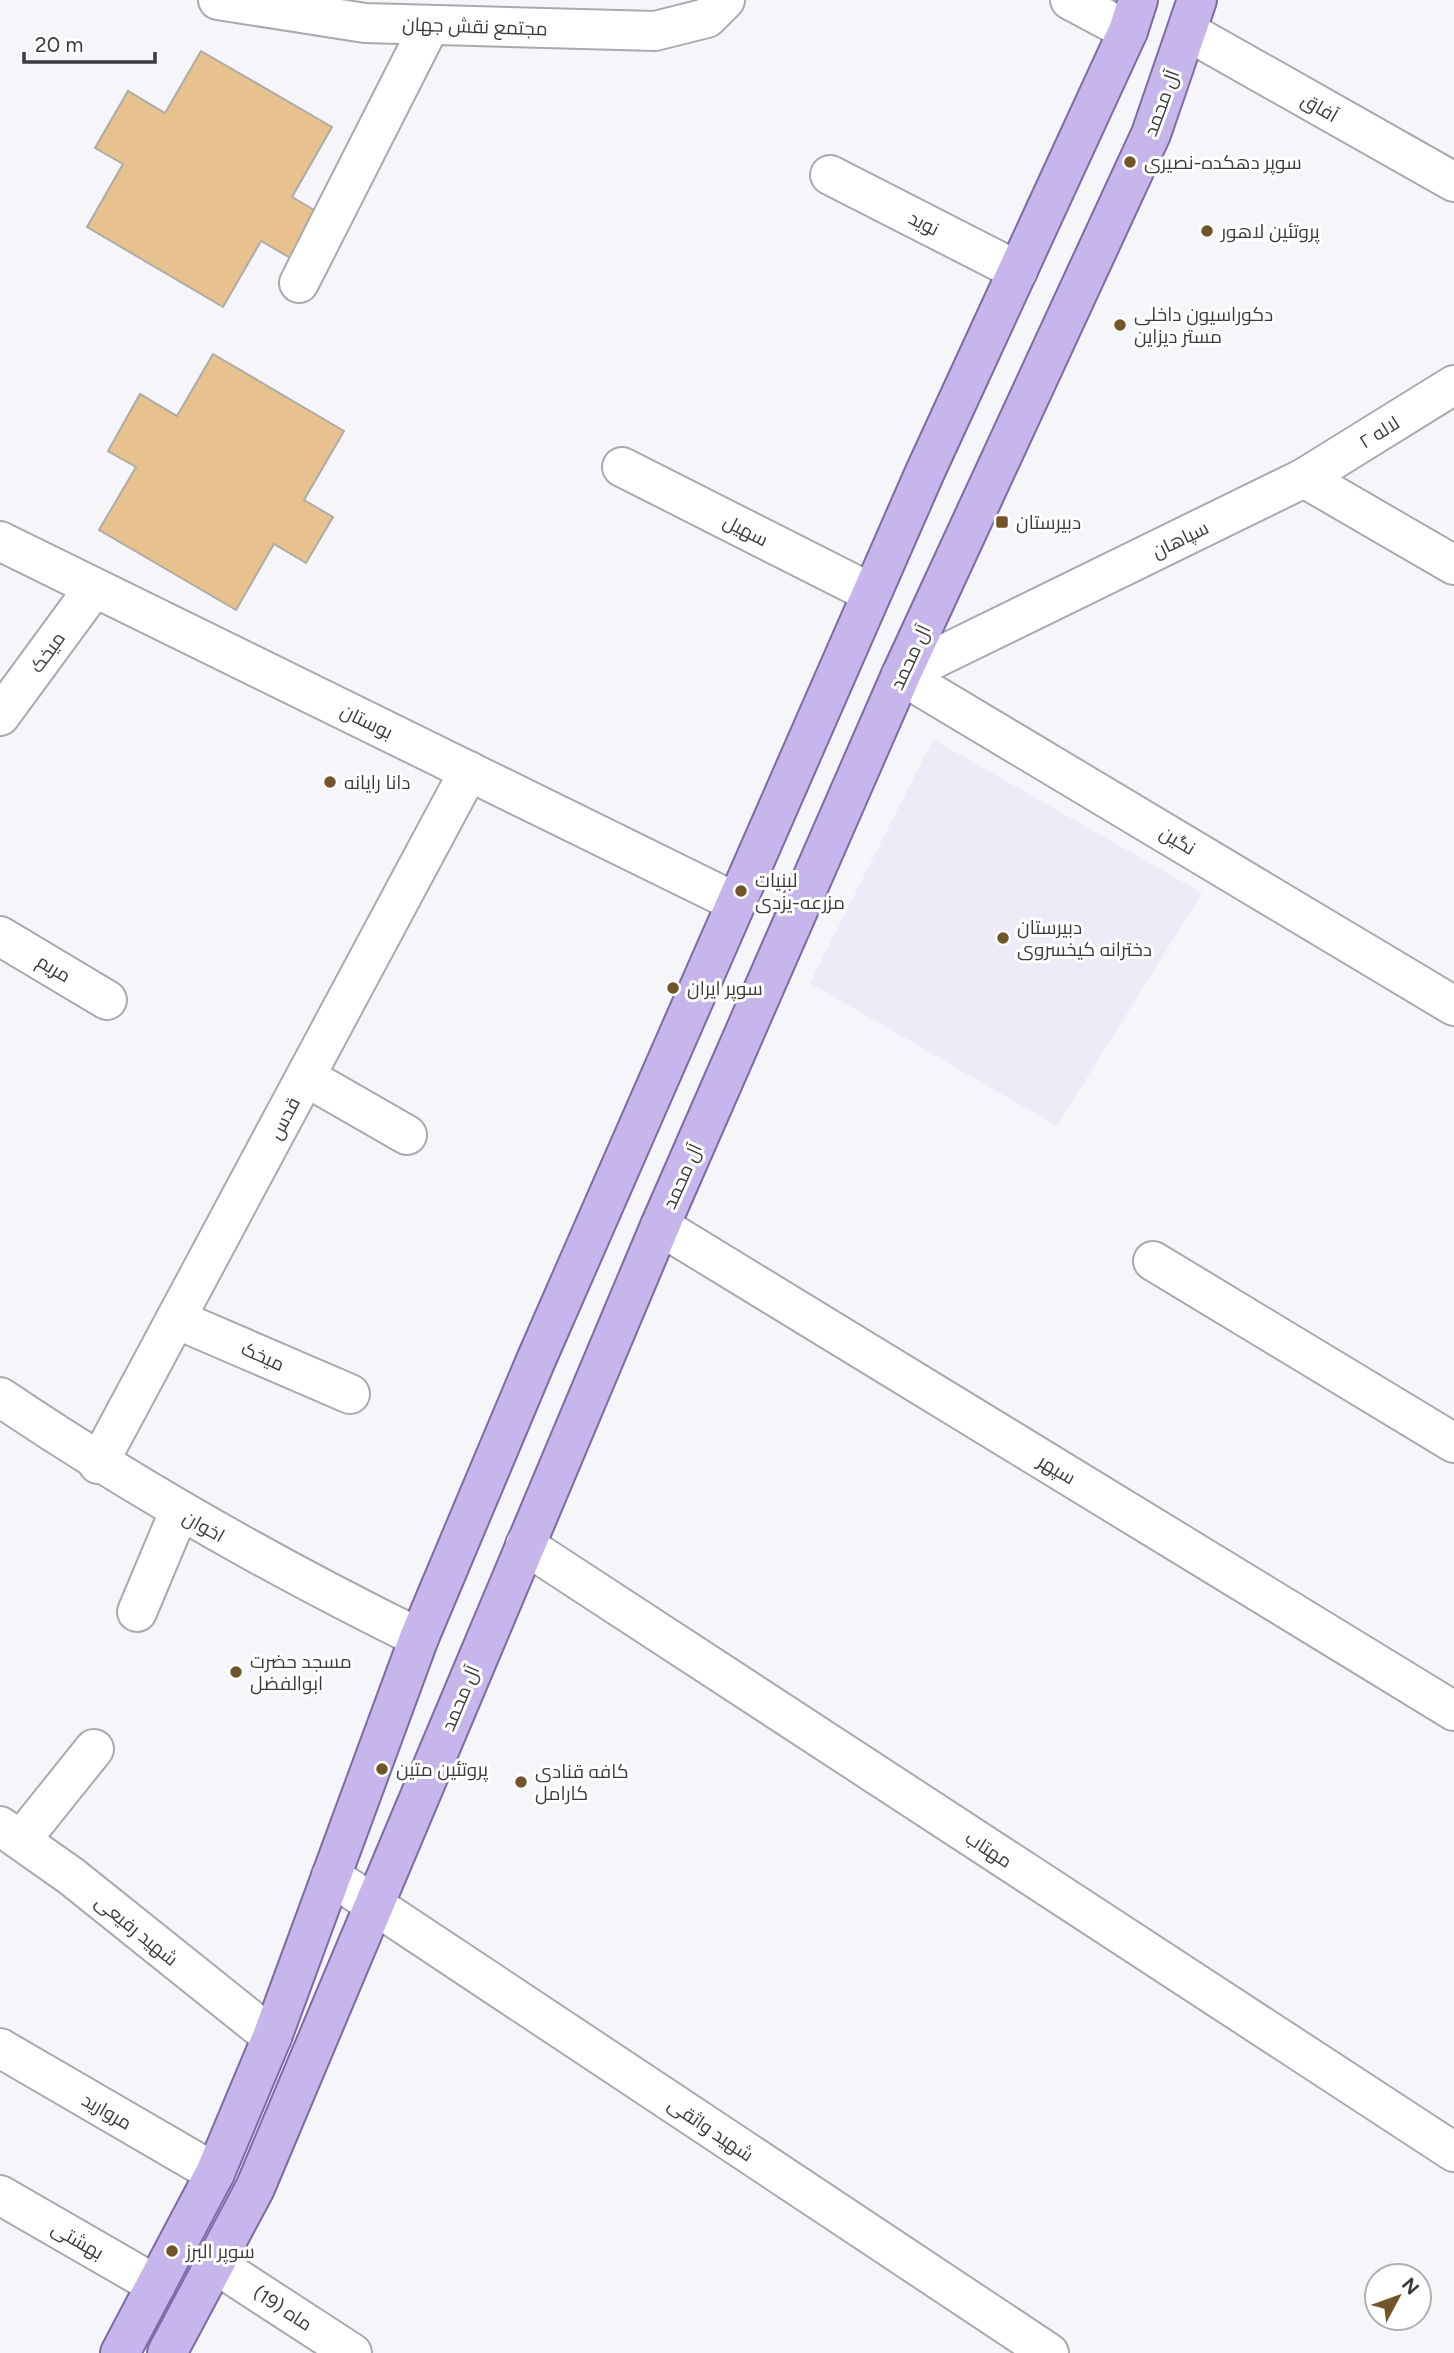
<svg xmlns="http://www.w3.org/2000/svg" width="1454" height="2353" viewBox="0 0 1454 2353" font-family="Figtree,Cairo,sans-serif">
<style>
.built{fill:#eeebf8}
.building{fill:#e7c28f;stroke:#aeaba7;stroke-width:2}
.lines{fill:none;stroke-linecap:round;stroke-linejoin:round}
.minor-casing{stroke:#aaa9ae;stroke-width:42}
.major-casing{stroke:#7d6ba6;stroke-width:42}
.minor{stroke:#fff;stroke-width:38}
.major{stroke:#c6b6eb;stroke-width:38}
.poi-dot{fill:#715428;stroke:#fff;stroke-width:2.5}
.labels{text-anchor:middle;stroke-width:6;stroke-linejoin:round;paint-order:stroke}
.street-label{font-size:19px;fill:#3b3b3d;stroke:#fff}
.poi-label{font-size:19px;fill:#3b3b3d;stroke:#fff;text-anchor:start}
</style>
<rect width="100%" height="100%" fill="#f6f5fa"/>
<!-- built -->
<polygon class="built" points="933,739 1202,893 1057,1126 810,983"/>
<!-- building -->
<g class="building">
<polygon points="201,51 332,127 292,197 321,214 294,260 261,241 223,307 87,227 123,164 95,148 128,91 165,113"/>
<polygon points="213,354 344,431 304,500 333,517 306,563 274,544 236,610 99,530 136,467 108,451 140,394 177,416"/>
</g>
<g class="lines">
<defs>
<g id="minor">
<polyline points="218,0 365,23 655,31 707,18 725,0"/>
<polyline points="1070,0 1128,31"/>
<polyline points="1187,31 1454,182"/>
<polyline points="830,175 1018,271"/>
<polyline points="299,283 430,25"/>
<polyline points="622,467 871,593"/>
<polyline points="1304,478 1454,385"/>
<polyline points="0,541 735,902"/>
<polyline points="901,675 1454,1006"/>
<polyline points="901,675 1304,478 1454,565"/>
<polyline points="0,716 94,588"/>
<polyline points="0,936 107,1000"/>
<polyline points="306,1077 407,1135"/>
<polyline points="660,1226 1454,1711"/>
<polyline points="1153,1261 1454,1443"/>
<polyline points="176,1319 350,1394"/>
<path d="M0,1397C135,1488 273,1566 419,1638"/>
<polyline points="98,1464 469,771"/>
<polyline points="525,1545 1454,2152"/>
<polyline points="137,1612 179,1512"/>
<polyline points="0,1826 71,1876 272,2037"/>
<polyline points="21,1840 94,1749"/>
<polyline points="331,1876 1049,2353"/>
<polyline points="0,2048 215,2173"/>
<polyline points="0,2195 156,2285"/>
<polyline points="215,2264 352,2353"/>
</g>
<g id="major">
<polyline points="120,2353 215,2173 272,2037 419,1638 536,1360 925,472 1128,31 1138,0"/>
<polyline points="167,2353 255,2188 660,1226 901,675 1151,134 1197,0"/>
</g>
</defs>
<!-- minor casing -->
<use href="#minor" class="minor-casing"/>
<!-- major casing -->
<use href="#major" class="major-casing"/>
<!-- minor -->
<use href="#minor" class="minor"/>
<!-- major -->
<use href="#major" class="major"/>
</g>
<!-- markers -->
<g class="poi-dot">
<circle cx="1130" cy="162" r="7"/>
<circle cx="1207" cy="231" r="7"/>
<circle cx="1120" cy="325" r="7"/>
<rect x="995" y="515" width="14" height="14" rx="3.5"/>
<circle cx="330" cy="782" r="7"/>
<circle cx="741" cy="891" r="7"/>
<circle cx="1003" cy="938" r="7"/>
<circle cx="673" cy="988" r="7"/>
<circle cx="236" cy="1672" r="7"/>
<circle cx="382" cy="1769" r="7"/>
<circle cx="521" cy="1782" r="7"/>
<circle cx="172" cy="2251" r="7"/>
</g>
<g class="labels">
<!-- street labels -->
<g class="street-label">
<text transform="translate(475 26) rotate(2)" y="7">مجتمع نقش جهان</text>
<text transform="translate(1161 103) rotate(-70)" y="7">آل محمد</text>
<text transform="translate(1320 107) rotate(30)" y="7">آفاق</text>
<text transform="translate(924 223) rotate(27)" y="7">نوید</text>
<text transform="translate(1379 432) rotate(-32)" y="7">لاله ۲</text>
<text transform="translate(746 530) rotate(27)" y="7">سهیل</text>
<text transform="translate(1180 539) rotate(-26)" y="7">سپاهان</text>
<text transform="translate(47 652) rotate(-54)" y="7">میخک</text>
<text transform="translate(910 657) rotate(-65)" y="7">آل محمد</text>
<text transform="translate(367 721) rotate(26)" y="7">بوستان</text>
<text transform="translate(1178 840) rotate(31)" y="7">نگین</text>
<text transform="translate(54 968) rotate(31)" y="7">مریم</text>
<text transform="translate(284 1118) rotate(-62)" y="7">قدس</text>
<text transform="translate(682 1176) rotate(-66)" y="7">آل محمد</text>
<text transform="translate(263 1356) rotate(24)" y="7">میخک</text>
<text transform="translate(1057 1469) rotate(31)" y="7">سپهر</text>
<text transform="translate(204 1526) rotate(29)" y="7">اخوان</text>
<text transform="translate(460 1698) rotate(-67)" y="7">آل محمد</text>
<text transform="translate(989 1849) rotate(33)" y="7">مهتاب</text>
<text transform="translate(137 1930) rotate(39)" y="7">شهید رفیعی</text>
<text transform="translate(107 2111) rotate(30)" y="7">مروارید</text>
<text transform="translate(711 2129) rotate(34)" y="7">شهید واثقی</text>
<text transform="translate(78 2240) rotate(30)" y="7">بهشتی</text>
<text transform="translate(283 2308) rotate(33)" y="7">ماه (19)</text>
</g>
<!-- poi labels -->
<g class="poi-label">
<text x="1144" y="169">سوپر دهکده-نصیری</text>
<text x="1221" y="238">پروتئین لاهور</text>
<text x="1134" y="321">دکوراسیون داخلی<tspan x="1134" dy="22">مستر دیزاین</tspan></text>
<text x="1016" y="529">دبیرستان</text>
<text x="344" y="789">دانا رایانه</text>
<text x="755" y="887">لبنیات<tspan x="755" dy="22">مزرعه-یزدی</tspan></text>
<text x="1017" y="934">دبیرستان<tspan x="1017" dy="22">دخترانه کیخسروی</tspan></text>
<text x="687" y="995">سوپر ایران</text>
<text x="250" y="1668">مسجد حضرت<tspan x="250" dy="22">ابوالفضل</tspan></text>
<text x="396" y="1776">پروتئین متین</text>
<text x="535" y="1778">کافه قنادی<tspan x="535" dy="22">کارامل</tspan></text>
<text x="186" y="2258">سوپر البرز</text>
</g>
</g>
<!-- north arrow -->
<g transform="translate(1398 2297) rotate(49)"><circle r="33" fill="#ffffff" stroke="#b1b1b1" stroke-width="2"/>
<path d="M0-5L12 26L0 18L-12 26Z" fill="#715428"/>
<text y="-10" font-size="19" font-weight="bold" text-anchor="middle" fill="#3b3b3d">N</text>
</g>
<!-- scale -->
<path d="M24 52v10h131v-10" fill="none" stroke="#3b3b3d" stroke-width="3.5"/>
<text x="35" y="52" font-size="21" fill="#3b3b3d" stroke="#ffffff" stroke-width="5" paint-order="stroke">20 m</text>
</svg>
